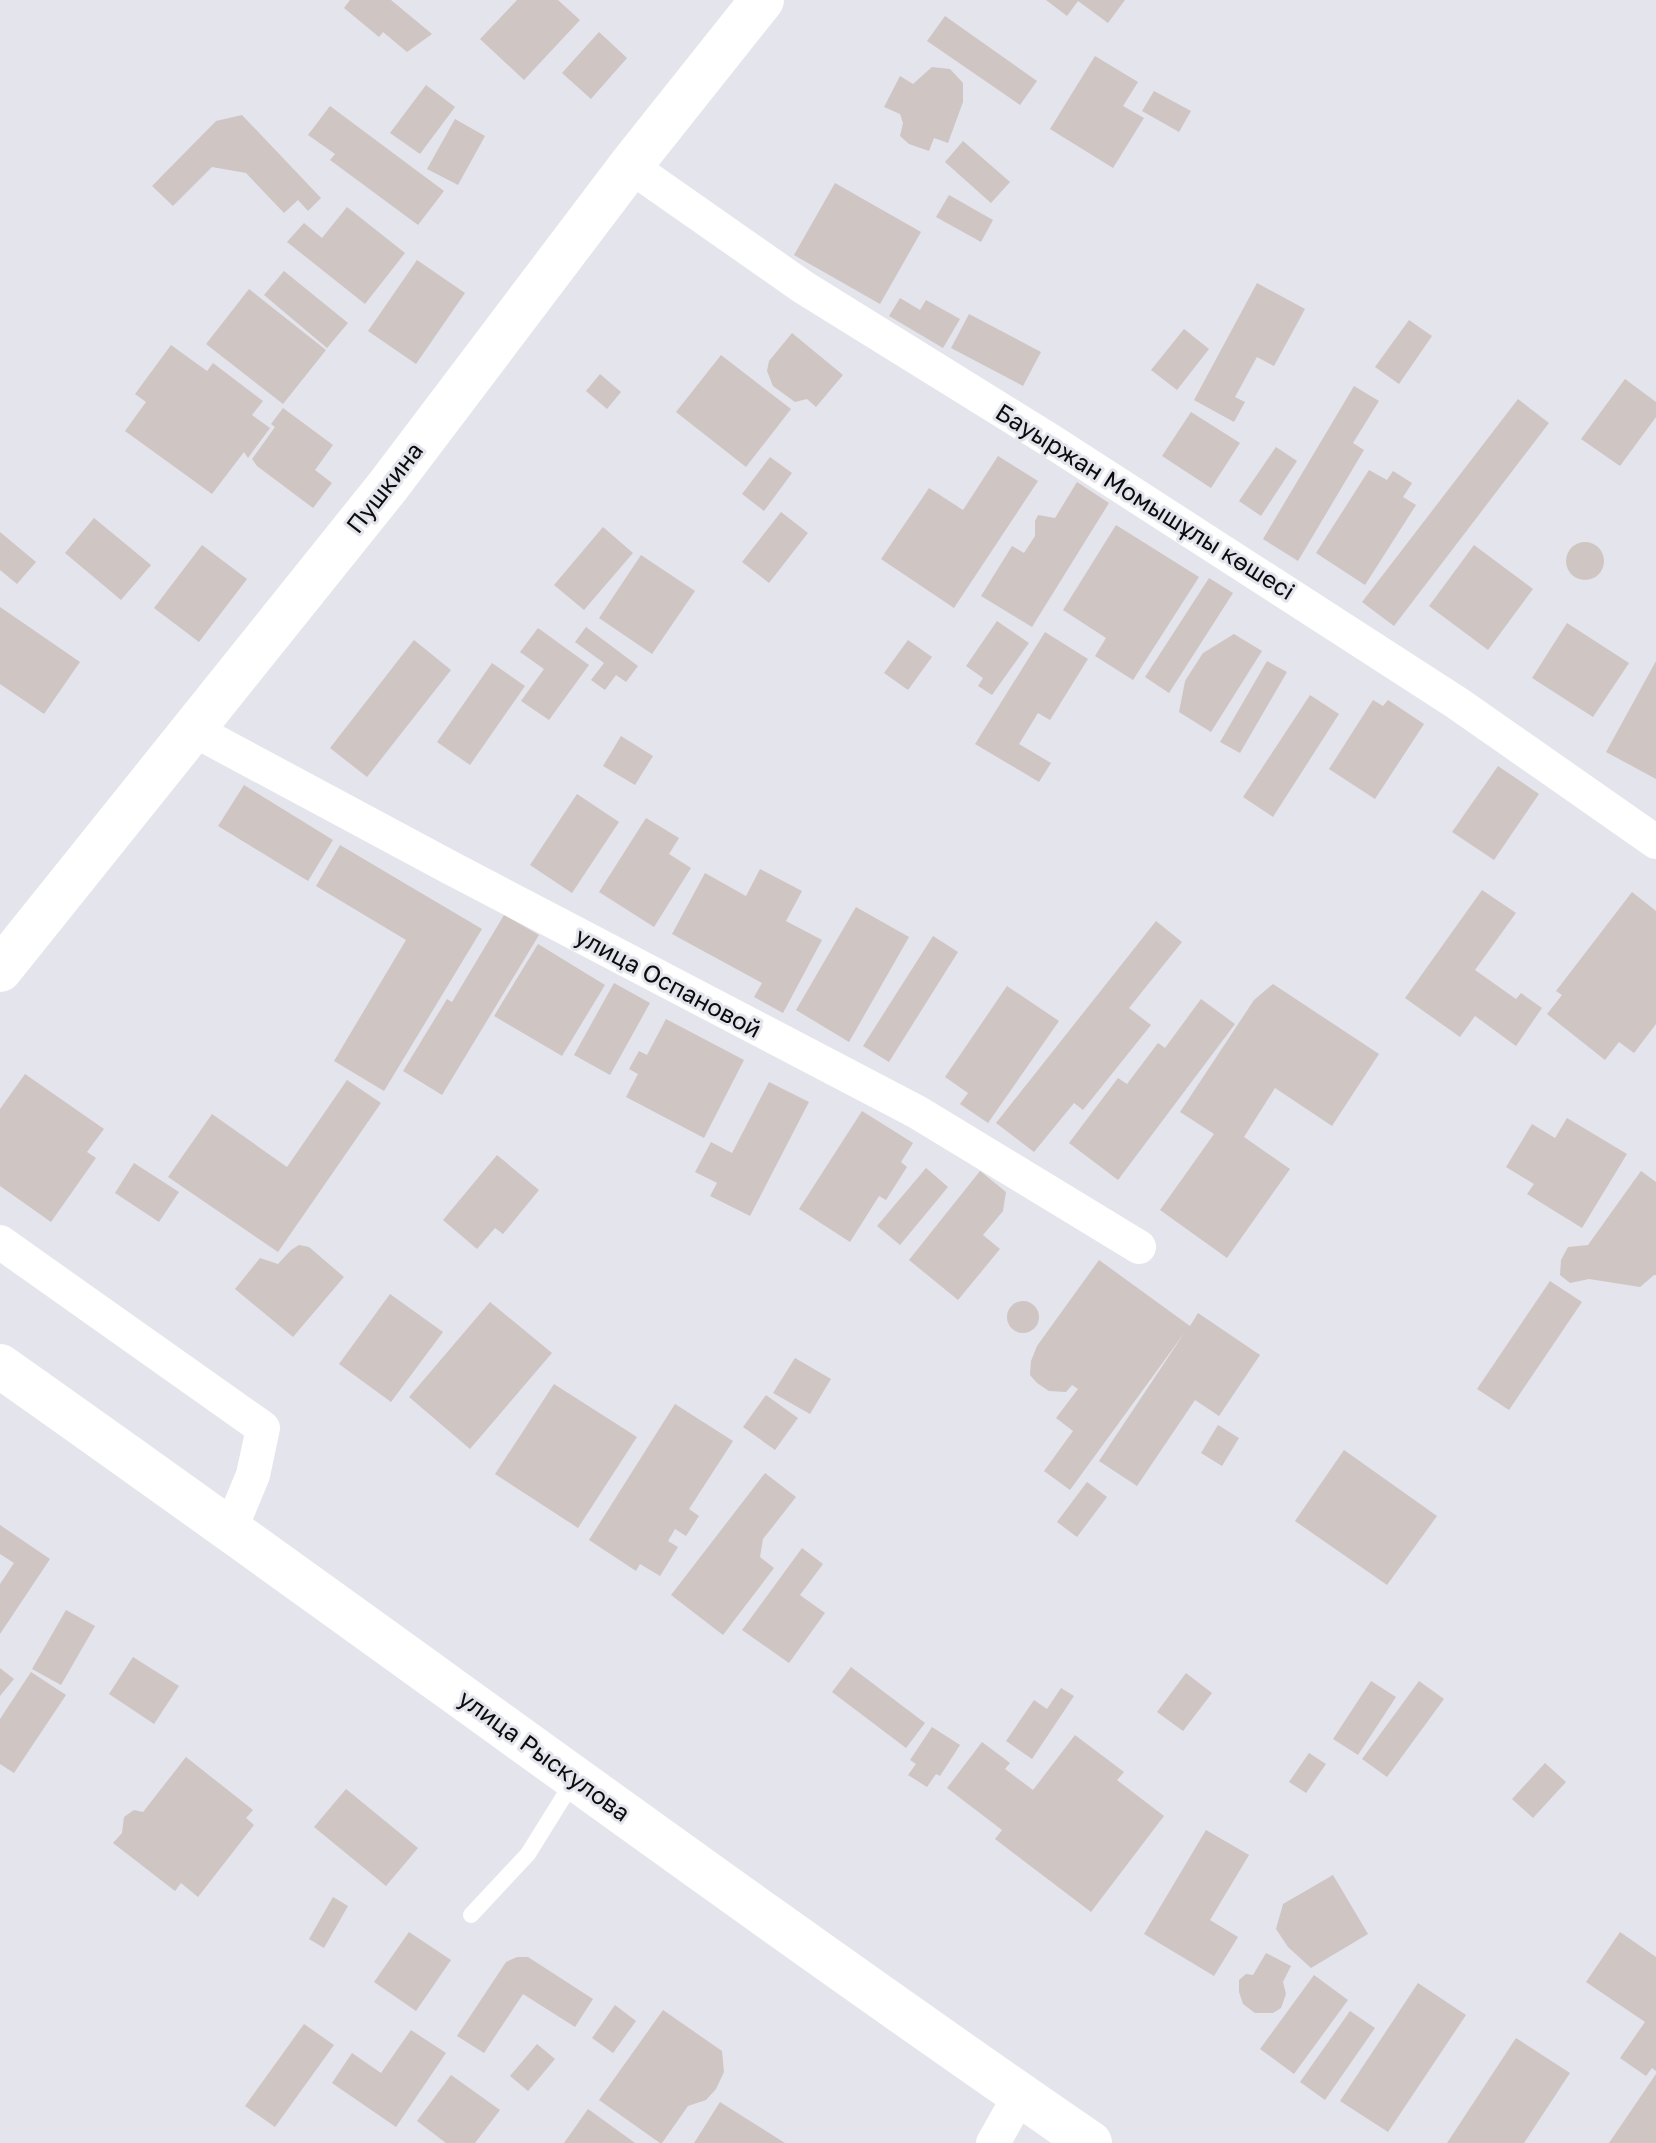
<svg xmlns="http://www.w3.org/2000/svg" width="1656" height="2143" viewBox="0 0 1656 2143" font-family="'Golos Text',sans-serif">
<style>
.building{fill:#cfc5c3}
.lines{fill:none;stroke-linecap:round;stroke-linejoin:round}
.lane{stroke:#fff;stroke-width:16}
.street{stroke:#fff;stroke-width:34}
.secondary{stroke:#fff;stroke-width:44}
.primary{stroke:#fff;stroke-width:44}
.labels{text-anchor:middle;stroke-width:6;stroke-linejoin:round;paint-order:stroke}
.street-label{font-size:24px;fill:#0c0c0e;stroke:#e4e4ec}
</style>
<rect width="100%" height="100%" fill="#e4e4ec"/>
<!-- building -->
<g class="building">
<polygon points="350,0 391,0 432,34 407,52 383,32 379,37 344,8"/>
<polygon points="517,0 558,0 580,20 524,80 480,39"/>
<polygon points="1046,0 1125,0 1108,23 1078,1 1067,16"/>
<polygon points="945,16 1037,81 1020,105 927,41"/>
<polygon points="599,32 627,58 591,99 562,73"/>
<polygon points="1095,56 1138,82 1123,106 1144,118 1113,168 1050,129"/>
<polygon points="932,67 950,69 963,83 963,102 948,143 934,138 929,151 909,144 900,136 903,123 900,114 884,107 900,76 913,84"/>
<polygon points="426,85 455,107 420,154 390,133"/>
<polygon points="1154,91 1191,111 1179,132 1142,111"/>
<polygon points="330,106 444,191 418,225 330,160 335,154 308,135"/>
<polygon points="242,115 321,198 308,211 298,200 284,213 246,173 212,167 173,206 152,186 216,121"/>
<polygon points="455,119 485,136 458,185 427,169"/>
<polygon points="963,141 1010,182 991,203 945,162"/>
<polygon points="835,183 921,232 880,304 794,255"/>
<polygon points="949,195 993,220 981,242 936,217"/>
<polygon points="347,207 405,253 365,304 287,242 304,223 322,238"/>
<polygon points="417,260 465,293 416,364 368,331"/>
<polygon points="284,271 348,323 327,348 264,295"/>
<polygon points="1257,283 1305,309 1274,366 1257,357 1235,397 1245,402 1234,422 1194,400"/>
<polygon points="249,289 326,350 283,404 206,344"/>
<polygon points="900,298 920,310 926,300 960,319 943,348 889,316"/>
<polygon points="969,314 1041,352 1023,386 951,348"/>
<polygon points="1409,320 1432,336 1399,384 1375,367"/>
<polygon points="1184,329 1209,349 1177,390 1151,370"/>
<polygon points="792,333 843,375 816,407 807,399 795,402 773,386 767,371 769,361"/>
<polygon points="171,345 207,371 213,363 263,401 252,415 270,428 248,458 244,452 212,494 125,431 146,402 135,394"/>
<polygon points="721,355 791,409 746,467 676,412"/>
<polygon points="600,374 621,392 607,409 586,391"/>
<polygon points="1625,379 1656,402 1656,417 1620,466 1581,439"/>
<polygon points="1354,386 1379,401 1353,443 1364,450 1298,561 1263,539"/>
<polygon points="1518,399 1549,423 1394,626 1362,602"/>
<polygon points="283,408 333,445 315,470 332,483 313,508 257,466 252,459 275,427 271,424"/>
<polygon points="1191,412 1240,443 1211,488 1162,456"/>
<polygon points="1276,447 1297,461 1261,516 1239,501"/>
<polygon points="998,456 1038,481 954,608 881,559 929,488 963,510"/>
<polygon points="770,457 792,473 764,511 742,494"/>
<polygon points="1369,470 1387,480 1393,471 1412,483 1403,497 1416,505 1365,585 1316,553"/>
<polygon points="1077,482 1109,503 1032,627 981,596 1012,546 1024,553 1035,536 1035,521 1038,515 1055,518"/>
<polygon points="781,512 808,533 769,583 742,562"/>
<polygon points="94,518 151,565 121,600 65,553"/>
<polygon points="1116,525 1199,577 1133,680 1095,656 1106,638 1063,610"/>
<polygon points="603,527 633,553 584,610 554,585"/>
<polygon points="0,532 36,562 17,584 0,570"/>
<circle cx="1585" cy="561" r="19"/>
<polygon points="202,545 247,579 199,642 154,608"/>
<polygon points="1474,545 1533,589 1488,650 1429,606"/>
<polygon points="641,555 695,591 652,654 599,618"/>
<polygon points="1209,578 1233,593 1169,693 1145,677"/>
<polygon points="0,607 80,662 44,714 0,684"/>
<polygon points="997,621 1029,643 992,695 978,686 983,678 966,666"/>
<polygon points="1567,623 1629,663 1593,717 1532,678"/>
<polygon points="586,627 638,666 626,682 616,675 605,690 591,680 604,663 575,642"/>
<polygon points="538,628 589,665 549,720 521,701 544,669 520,652"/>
<polygon points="1045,632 1088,659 1050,720 1038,713 1019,744 1051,763 1039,782 975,744"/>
<polygon points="1234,634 1262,651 1211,732 1179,712 1185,681 1203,653"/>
<polygon points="414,640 451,670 367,777 330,748"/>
<polygon points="908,640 932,657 908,690 884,673"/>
<polygon points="1267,661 1287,672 1240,753 1220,742"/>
<polygon points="1656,661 1656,779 1606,752"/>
<polygon points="492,663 525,686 470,765 437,742"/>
<polygon points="1310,695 1339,714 1273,817 1243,797"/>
<polygon points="1373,700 1383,706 1388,700 1424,724 1375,799 1329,769"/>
<polygon points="621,736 653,756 635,785 603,766"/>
<polygon points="1498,766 1539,794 1494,860 1452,832"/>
<polygon points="244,785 333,840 308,881 218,826"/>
<polygon points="577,794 619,822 572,893 530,865"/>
<polygon points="646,818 679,838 669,854 691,868 654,927 599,892"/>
<polygon points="340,845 482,929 384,1091 334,1061 406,940 316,886"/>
<polygon points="760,869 802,891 786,921 822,940 783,1013 754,997 762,983 672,934 705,873 746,896"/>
<polygon points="1482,890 1516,913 1475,970 1516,999 1521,993 1542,1008 1516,1046 1475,1016 1460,1037 1405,998"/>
<polygon points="1632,892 1656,911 1656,1024 1634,1053 1619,1042 1605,1060 1547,1014 1562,995 1556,991"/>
<polygon points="856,907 909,937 849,1042 796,1010"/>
<polygon points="504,915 539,935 442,1095 403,1071 447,999 452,1002"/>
<polygon points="1156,921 1182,942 1129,1008 1151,1025 1083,1110 1074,1103 1034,1152 996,1123"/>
<polygon points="933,936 958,952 889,1062 863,1046"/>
<polygon points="538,944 605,985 562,1056 494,1016"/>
<polygon points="614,983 650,1003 610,1075 574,1055"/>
<polygon points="1273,984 1379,1054 1332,1126 1275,1088 1244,1137 1290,1169 1227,1258 1160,1210 1214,1134 1180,1112 1254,1000"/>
<polygon points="1007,986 1059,1021 988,1123 960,1104 968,1093 945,1077"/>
<polygon points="1201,999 1235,1024 1118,1180 1069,1143 1118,1078 1127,1084 1158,1043 1165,1048"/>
<polygon points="666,1019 744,1060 704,1138 626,1097 638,1074 629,1069 639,1051 647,1055"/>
<polygon points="25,1074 104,1129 87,1152 96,1158 51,1222 0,1186 0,1109"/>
<polygon points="347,1080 381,1103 278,1252 168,1177 212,1114 287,1167"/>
<polygon points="769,1082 809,1102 750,1216 710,1196 717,1183 695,1172 711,1142 732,1153"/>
<polygon points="862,1111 913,1143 901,1162 907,1167 886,1200 879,1196 850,1242 799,1209"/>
<polygon points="1567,1118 1627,1154 1582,1228 1527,1194 1534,1184 1506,1167 1532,1124 1555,1138"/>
<polygon points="497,1155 539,1190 503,1234 495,1228 477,1249 443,1220"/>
<polygon points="134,1163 179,1192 159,1222 115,1193"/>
<polygon points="926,1168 948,1187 900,1245 877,1226"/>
<polygon points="980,1171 1006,1192 1003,1211 983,1235 1000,1249 958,1300 909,1260"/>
<polygon points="1641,1171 1656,1182 1656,1275 1654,1275 1640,1287 1589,1279 1570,1283 1560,1275 1561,1260 1568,1247 1588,1245"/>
<polygon points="299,1245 309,1247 344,1277 293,1337 235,1289 260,1258 278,1264 291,1250"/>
<polygon points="1099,1260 1190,1326 1198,1313 1260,1355 1219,1416 1195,1400 1137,1486 1099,1461 1185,1332 1070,1490 1044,1471 1073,1431 1056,1418 1078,1389 1072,1385 1066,1392 1049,1391 1037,1383 1030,1375 1031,1361 1037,1346"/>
<polygon points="1550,1281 1582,1302 1509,1410 1477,1389"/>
<polygon points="390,1294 443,1332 391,1402 339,1364"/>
<circle cx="1023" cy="1317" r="16"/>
<polygon points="490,1302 552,1353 470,1449 409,1397"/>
<polygon points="795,1358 831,1379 810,1414 773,1393"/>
<polygon points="554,1384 637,1437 578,1528 495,1474"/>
<polygon points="766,1395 798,1418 775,1450 743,1427"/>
<polygon points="675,1404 733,1441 689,1509 699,1516 686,1536 675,1529 668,1541 678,1547 660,1576 640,1564 636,1571 589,1540"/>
<polygon points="1218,1425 1239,1438 1222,1466 1201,1453"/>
<polygon points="1344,1450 1437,1516 1387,1585 1295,1521"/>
<polygon points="765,1473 796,1497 763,1539 760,1557 774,1568 723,1635 671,1595"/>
<polygon points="1087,1482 1107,1497 1077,1537 1057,1522"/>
<polygon points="0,1525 50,1559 0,1634 0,1584 14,1563 0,1554"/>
<polygon points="802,1548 823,1564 800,1595 825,1613 789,1663 742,1630"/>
<polygon points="66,1610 95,1626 61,1685 32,1669"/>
<polygon points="133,1657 179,1686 154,1724 109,1694"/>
<polygon points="851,1667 925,1723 906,1748 832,1692"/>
<polygon points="0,1668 14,1679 0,1696"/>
<polygon points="31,1672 66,1695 14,1773 0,1764 0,1719"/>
<polygon points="1186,1673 1212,1693 1183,1731 1157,1712"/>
<polygon points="1371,1681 1396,1697 1358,1755 1333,1739"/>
<polygon points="1419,1681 1444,1699 1387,1777 1362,1759"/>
<polygon points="1061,1688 1074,1696 1032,1759 1006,1741 1034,1700 1047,1709"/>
<polygon points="932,1727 960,1745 940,1776 936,1774 927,1787 908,1775 916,1764 910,1760"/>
<polygon points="1075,1735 1124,1772 1117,1780 1164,1816 1091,1912 995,1839 1002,1830 947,1788 982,1742 1010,1763 1005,1769 1033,1790"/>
<polygon points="1309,1753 1326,1764 1306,1793 1289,1782"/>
<polygon points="186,1757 253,1810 246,1818 254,1825 198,1897 181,1883 175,1891 113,1843 122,1833 124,1817 134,1810 143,1812"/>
<polygon points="1545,1763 1566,1782 1533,1818 1512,1799"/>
<polygon points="346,1789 418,1848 386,1886 314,1827"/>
<polygon points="1206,1830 1249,1855 1210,1920 1238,1937 1214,1976 1144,1934"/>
<polygon points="1333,1875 1368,1934 1311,1968 1288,1947 1276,1929 1283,1904"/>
<polygon points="333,1897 348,1906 324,1948 309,1939"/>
<polygon points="409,1932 451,1960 416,2011 374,1982"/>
<polygon points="1620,1932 1656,1957 1656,2071 1652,2068 1646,2076 1620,2058 1645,2022 1586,1982"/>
<polygon points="1266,1953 1291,1966 1283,1982 1286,1994 1281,2008 1273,2013 1255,2013 1243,2004 1239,1992 1239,1980 1246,1974 1253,1975"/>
<polygon points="517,1957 528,1957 593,1999 575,2027 523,1994 484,2053 457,2036 506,1962"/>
<polygon points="1314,1975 1348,2000 1294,2074 1260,2049"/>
<polygon points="1418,1983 1466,2015 1388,2132 1340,2101"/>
<polygon points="615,2005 636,2021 613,2053 592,2038"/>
<polygon points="663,2010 722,2051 724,2072 716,2089 706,2100 688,2106 662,2143 660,2143 599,2100"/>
<polygon points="1350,2011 1375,2028 1325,2100 1300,2082"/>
<polygon points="304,2024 334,2045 275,2127 245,2106"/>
<polygon points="411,2030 446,2053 396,2127 332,2083 352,2053 381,2073"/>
<polygon points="1516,2038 1570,2073 1524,2143 1447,2143"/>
<polygon points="537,2044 555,2059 528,2091 510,2076"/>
<polygon points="1656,2074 1656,2143 1609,2143"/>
<polygon points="451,2075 500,2110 475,2143 446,2143 417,2121"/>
<polygon points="720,2102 785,2143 694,2143"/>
<polygon points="588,2109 635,2143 564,2143"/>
</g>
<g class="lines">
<!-- lane -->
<polyline class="lane" points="471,1915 528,1854 574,1780"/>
<!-- street -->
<g class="street">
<polyline points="630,166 803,287 1051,441 1457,703 1656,842"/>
<polyline points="192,729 451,868 917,1112 1139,1247"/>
<polyline points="0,1242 263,1428 253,1475 231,1528"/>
<polyline points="993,2143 1020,2095"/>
</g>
<!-- secondary -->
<polyline class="secondary" points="0,970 388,486 630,166 762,0"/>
<!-- primary -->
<path class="primary" d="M0,1366C365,1623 722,1890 1090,2143"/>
</g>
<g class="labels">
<!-- street labels -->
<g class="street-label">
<text transform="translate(385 488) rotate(-52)" y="8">Пушкина</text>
<text transform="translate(1145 502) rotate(32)" y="8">Бауыржан Момышұлы көшесі</text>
<text transform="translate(668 983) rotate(28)" y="8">улица Оспановой</text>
<text transform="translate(544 1756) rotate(36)" y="8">улица Рыскулова</text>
</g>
</g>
</svg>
